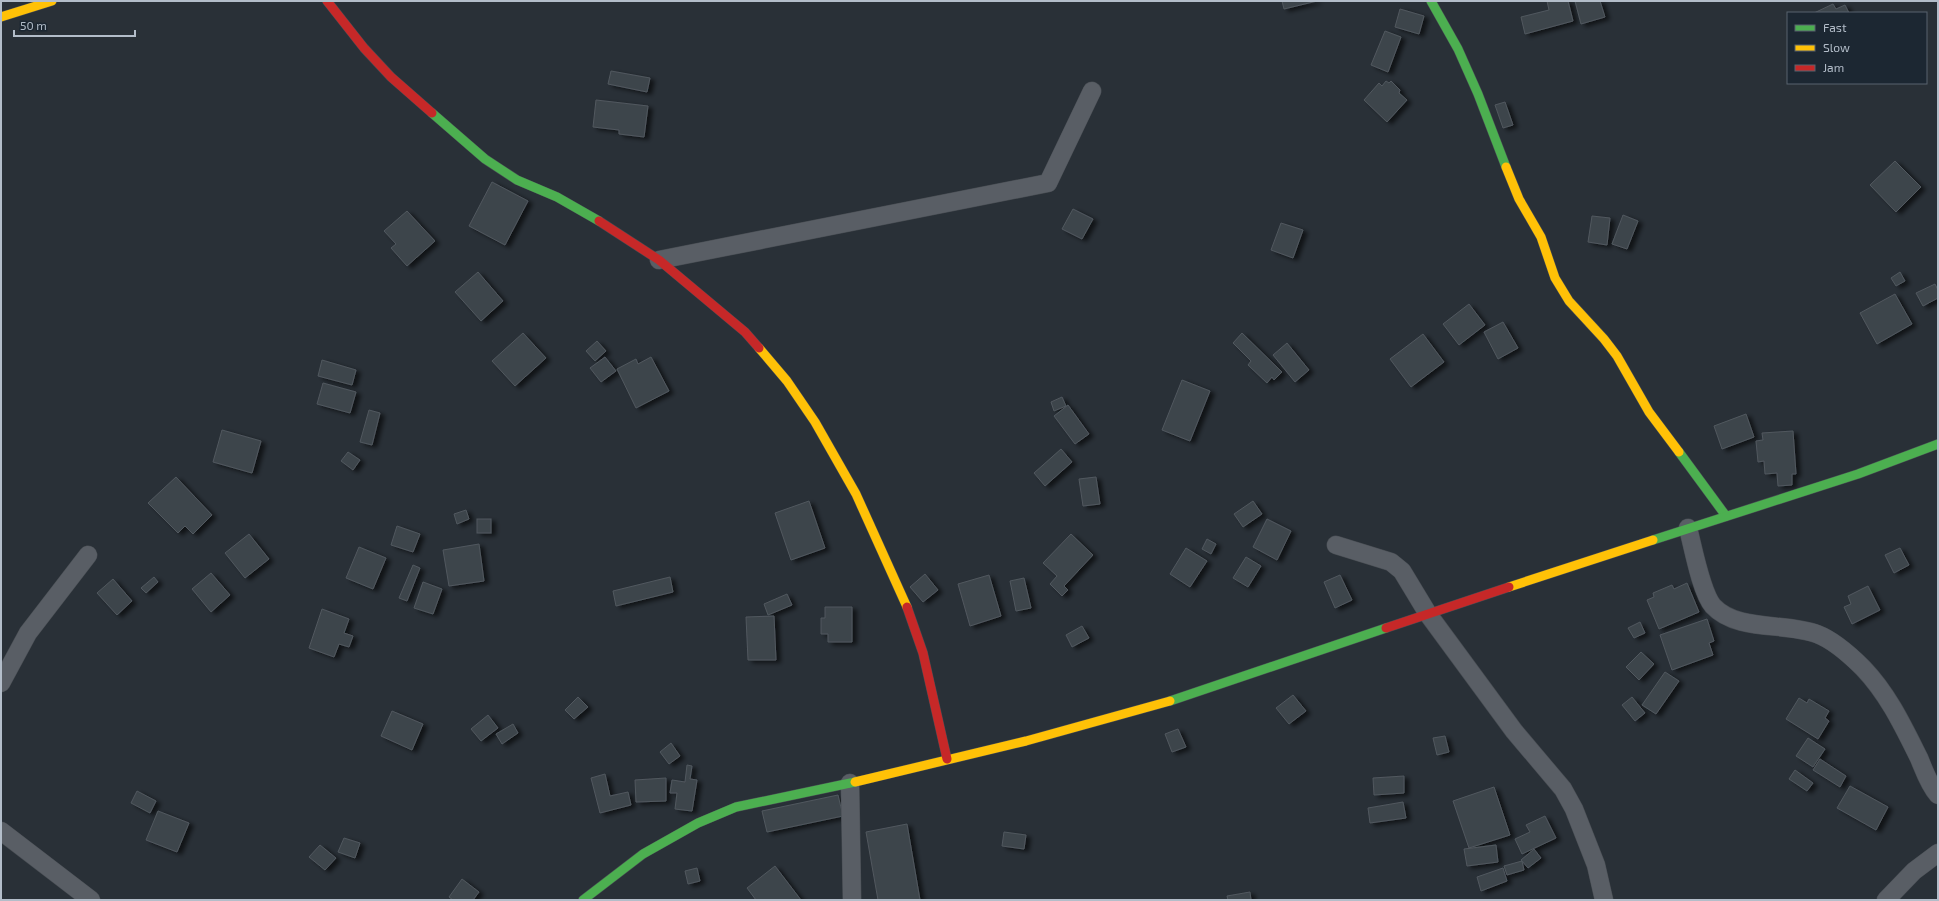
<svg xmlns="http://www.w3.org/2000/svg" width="1939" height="901" viewBox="0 0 1939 901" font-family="'Exo 2',sans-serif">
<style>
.building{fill:#3e454b;stroke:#51585f;filter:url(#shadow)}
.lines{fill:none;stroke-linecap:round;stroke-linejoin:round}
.street-casing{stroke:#474c52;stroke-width:19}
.fast-casing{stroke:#474c52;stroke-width:10}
.slow-casing{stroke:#474c52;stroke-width:10}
.jam-casing{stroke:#474c52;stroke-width:10}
.street{stroke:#595e65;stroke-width:18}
.fast{stroke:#4caf50;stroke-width:9}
.slow{stroke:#ffc107;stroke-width:9}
.jam{stroke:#c62828;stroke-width:9}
</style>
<defs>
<filter id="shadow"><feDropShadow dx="4.5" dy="2.5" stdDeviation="2" flood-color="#0009"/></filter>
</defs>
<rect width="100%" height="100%" fill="#293037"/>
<!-- building -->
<g class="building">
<polygon points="1282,1 1317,1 1284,9"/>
<polygon points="1547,1 1568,1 1573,21 1525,34 1521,17 1549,10"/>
<polygon points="1575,1 1600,1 1605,17 1581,24"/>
<polygon points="1833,4 1836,9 1845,5 1849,13 1814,13"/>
<polygon points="1400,9 1424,16 1419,34 1395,27"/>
<polygon points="1385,31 1401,37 1388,72 1371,65"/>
<polygon points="611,71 650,78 647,92 608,84"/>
<polygon points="1386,81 1389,83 1391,81 1400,90 1399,93 1407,100 1387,122 1364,100 1379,83 1382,86"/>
<polygon points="596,100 648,106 644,137 619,134 619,130 593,127"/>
<polygon points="1505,102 1513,125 1503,128 1495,105"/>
<polygon points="1895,161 1921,187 1896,212 1870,185"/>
<polygon points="492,182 528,201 505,245 469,226"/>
<polygon points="1073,209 1093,219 1082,239 1062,229"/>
<polygon points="407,211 435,241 407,266 391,248 396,244 384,231"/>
<polygon points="1623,215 1638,221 1627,249 1612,244"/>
<polygon points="1592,216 1610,218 1607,245 1588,242"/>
<polygon points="1281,223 1303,230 1293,258 1271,250"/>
<polygon points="478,272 503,301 481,321 455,292"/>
<polygon points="1900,272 1905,281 1896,286 1891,278"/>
<polygon points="1935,284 1938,290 1938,298 1923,306 1916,293"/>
<polygon points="1895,294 1912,324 1877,344 1860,313"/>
<polygon points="1469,304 1485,325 1459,345 1443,324"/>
<polygon points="1503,322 1518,348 1498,359 1484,332"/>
<polygon points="523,333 546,358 515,386 492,361"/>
<polygon points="1242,333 1282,372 1274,380 1272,377 1267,383 1248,365 1251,361 1233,343"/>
<polygon points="1423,334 1444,362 1411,387 1390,359"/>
<polygon points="597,341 606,351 595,361 586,351"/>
<polygon points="1287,343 1309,370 1295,382 1273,355"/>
<polygon points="605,357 616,371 601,382 590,368"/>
<polygon points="651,357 669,391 636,408 617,369 636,359 638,364"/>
<polygon points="322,360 356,370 352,385 318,376"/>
<polygon points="1182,380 1210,391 1190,441 1162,430"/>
<polygon points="323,383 356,392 350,413 317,404"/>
<polygon points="1062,397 1066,406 1054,411 1051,402"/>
<polygon points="1068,405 1089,434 1075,444 1054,416"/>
<polygon points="369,410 380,413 372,445 360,442"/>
<polygon points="1746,414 1754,437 1722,449 1714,426"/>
<polygon points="222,430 261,441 252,473 213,462"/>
<polygon points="1793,431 1796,474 1792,474 1792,485 1778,486 1777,473 1765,474 1764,461 1758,462 1756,441 1763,440 1762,433"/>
<polygon points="1061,449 1072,462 1045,486 1034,473"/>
<polygon points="348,452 360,460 353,470 341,461"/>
<polygon points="176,477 212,515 193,534 185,526 178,533 148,503"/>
<polygon points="1096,477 1100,504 1083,506 1079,479"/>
<polygon points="809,501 825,548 791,560 775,513"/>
<polygon points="1253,501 1262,514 1243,527 1234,514"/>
<polygon points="466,510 469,519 457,524 454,514"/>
<rect x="477" y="519" width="14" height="14"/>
<polygon points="1267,519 1291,531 1277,560 1253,547"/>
<polygon points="397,526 420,534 413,552 391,545"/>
<polygon points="249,534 269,559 245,578 225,553"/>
<polygon points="1071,534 1093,555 1064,586 1068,590 1062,596 1050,584 1057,576 1043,563"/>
<polygon points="1207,539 1216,544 1211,554 1202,549"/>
<polygon points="479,544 484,581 449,586 443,550"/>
<polygon points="359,547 386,558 373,589 346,578"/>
<polygon points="1186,548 1207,561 1190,587 1170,574"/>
<polygon points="1900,548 1909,565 1894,573 1885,555"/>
<polygon points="1246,557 1261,566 1248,587 1233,578"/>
<polygon points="413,565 420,568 407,601 399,598"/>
<polygon points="211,573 230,595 211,612 192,589"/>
<polygon points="925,574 938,590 923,602 910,587"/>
<polygon points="989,575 1001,616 970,626 958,584"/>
<polygon points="1340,575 1352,600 1335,608 1324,582"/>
<polygon points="154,577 158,582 146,593 141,588"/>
<polygon points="670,577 673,592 616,606 613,591"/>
<polygon points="1024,578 1031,608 1016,611 1010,581"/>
<polygon points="113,579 132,601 117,615 97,593"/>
<polygon points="423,582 442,589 433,614 414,608"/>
<polygon points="1687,583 1699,612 1659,629 1647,600 1654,597 1653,593 1672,585 1674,589"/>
<polygon points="1868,586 1880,610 1852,624 1844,607 1851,604 1848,596"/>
<polygon points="787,594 792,605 768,615 764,604"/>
<polygon points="825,607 852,607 852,642 828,642 828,634 821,634 821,618 825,618"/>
<polygon points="322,609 349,619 344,633 353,636 349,647 339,644 334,657 309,648"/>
<polygon points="774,616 776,660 748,660 746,617"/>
<polygon points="1707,619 1714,641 1709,643 1713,655 1672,670 1660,635"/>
<polygon points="1640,622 1645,633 1634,638 1628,628"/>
<polygon points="1082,626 1089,638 1072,647 1066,635"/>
<polygon points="1641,652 1654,664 1639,680 1626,667"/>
<polygon points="1665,672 1679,681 1656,714 1642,705"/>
<polygon points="1293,695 1306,711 1289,724 1276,708"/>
<polygon points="578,697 588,707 574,719 565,710"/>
<polygon points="1632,697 1645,713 1635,721 1622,705"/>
<polygon points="1799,698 1807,703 1809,699 1829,711 1825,718 1829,721 1818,739 1786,719"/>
<polygon points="392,711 423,724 412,750 381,736"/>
<polygon points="488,715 498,728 481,741 471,729"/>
<polygon points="513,724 518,733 502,744 496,734"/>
<polygon points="1178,729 1186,747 1172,752 1165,734"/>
<polygon points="1445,736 1449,752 1437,755 1433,738"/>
<polygon points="1808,738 1825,749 1813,767 1796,756"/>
<polygon points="671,743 680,756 669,764 660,752"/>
<polygon points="1820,759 1846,776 1840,787 1813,770"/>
<polygon points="687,765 692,766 690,779 697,780 692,811 675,809 677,793 670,793 672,780 685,782"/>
<polygon points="1795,770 1813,783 1807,791 1789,779"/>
<polygon points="605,774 610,796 628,792 631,805 600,813 591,778"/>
<polygon points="1404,776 1404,793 1374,795 1373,778"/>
<polygon points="666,778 666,801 636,802 635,780"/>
<polygon points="1850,786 1888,807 1876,830 1837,808"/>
<polygon points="1494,787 1510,835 1469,848 1453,801"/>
<polygon points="137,791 156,801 150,813 131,803"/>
<polygon points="838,795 843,816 767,832 762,811"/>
<polygon points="1403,802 1406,818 1370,823 1368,808"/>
<polygon points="158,811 189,823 177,852 146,840"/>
<polygon points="1545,816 1556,838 1522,854 1515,839 1530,832 1526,825"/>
<polygon points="907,824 920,900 878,900 866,832"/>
<polygon points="1004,832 1026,835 1024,849 1002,846"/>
<polygon points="344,838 360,843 355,858 338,852"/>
<polygon points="320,845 336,858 325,870 309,857"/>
<polygon points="1496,845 1498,862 1467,866 1464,849"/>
<polygon points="1534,849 1541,858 1528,868 1521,860"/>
<polygon points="1522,861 1524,870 1507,875 1504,866"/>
<polygon points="775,866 801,900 756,900 747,888"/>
<polygon points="697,868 700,881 688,884 685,871"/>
<polygon points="1503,868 1507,881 1481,891 1477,877"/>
<polygon points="462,879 479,892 473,900 453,900 449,897"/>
<polygon points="1250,892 1251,900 1228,900 1227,896"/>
</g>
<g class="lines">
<defs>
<g id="street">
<polyline points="659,260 1048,183 1092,91"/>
<path d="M1688,528C1693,547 1701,592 1713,606C1737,632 1786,622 1817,634C1833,640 1851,656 1863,668C1888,694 1903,726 1919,758C1924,770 1929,785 1938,795"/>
<polyline points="1336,545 1391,562 1402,571 1428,614 1514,731 1563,789 1574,809 1596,865 1604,900"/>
<polyline points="1,683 28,633 88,555"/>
<polyline points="850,783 852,900"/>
<polyline points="1,831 91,900"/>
<polyline points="1886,900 1914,871 1938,853"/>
</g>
<g id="fast">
<polyline points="1431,1 1458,49 1478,94 1506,167"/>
<polyline points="432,113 485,159 517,180 557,197 599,221"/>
<polyline points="1679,452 1726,516"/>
<polyline points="1653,540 1858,474 1938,444"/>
<polyline points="1170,701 1386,628"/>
<polyline points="583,900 643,854 698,823 736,807 855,782"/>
</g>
<g id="slow">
<polyline points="1,17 52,1"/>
<polyline points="1506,167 1519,199 1541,237 1555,278 1569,301 1604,339 1617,356 1649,412 1679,452"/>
<polyline points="759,348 787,381 815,422 856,494 907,607"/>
<polyline points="1509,587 1653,540"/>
<polyline points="855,782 1026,741 1170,701"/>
</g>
<g id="jam">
<polyline points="327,1 364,48 391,77 432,113"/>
<polyline points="599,221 659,260 745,332 759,348"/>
<polyline points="907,607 923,653 947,759"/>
<polyline points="1386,628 1509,587"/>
</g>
</defs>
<!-- street casing -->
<use href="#street" class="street-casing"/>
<!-- fast casing -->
<use href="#fast" class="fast-casing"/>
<!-- slow casing -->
<use href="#slow" class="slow-casing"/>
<!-- jam casing -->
<use href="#jam" class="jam-casing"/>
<!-- street -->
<use href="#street" class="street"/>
<!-- fast -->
<use href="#fast" class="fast"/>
<!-- slow -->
<use href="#slow" class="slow"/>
<!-- jam -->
<use href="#jam" class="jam"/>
</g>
<!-- border -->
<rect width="1939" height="901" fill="none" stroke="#b3bdc9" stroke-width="4"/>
<!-- legend -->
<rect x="1787" y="12" width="140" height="72" fill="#1c2732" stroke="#58636e"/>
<rect x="1795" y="25" width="20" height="6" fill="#4caf50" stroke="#58636e"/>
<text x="1823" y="32" font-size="12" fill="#b3bdc9">Fast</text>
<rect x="1795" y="45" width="20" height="6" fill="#ffc107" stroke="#58636e"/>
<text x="1823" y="52" font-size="12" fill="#b3bdc9">Slow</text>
<rect x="1795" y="65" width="20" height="6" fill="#c62828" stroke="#58636e"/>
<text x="1823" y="72" font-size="12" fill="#b3bdc9">Jam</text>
<!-- scale -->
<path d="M14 30v6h121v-6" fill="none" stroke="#b3bdc9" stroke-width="2"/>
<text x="20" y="30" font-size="12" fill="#b3bdc9" stroke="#1c2732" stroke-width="3" paint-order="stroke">50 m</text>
</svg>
